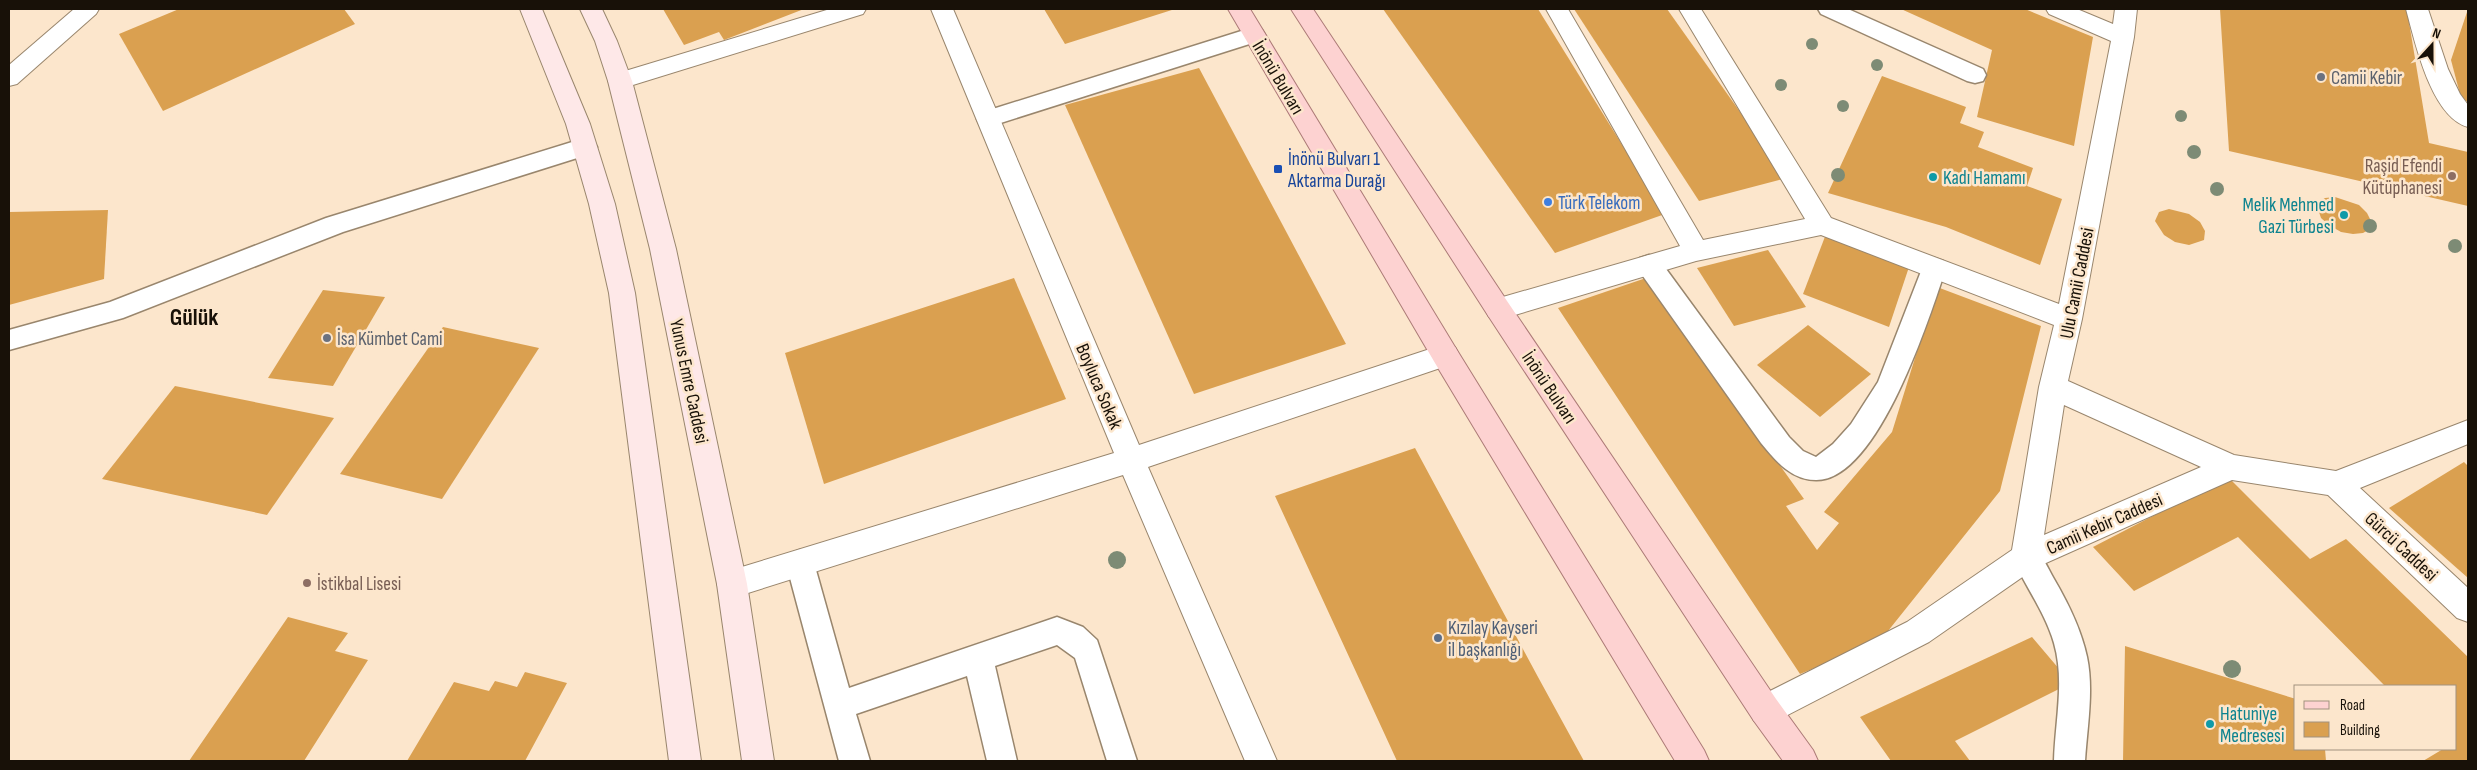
<svg xmlns="http://www.w3.org/2000/svg" width="2477" height="770" viewBox="0 0 2477 770" font-family="'Sofia Sans Condensed',sans-serif">
<style>
.building{fill:#daa050}
.lines{fill:none;stroke-linecap:round;stroke-linejoin:round}
.lane-casing{stroke:#99866d;stroke-width:3}
.street-casing{stroke:#99866d;stroke-width:2}
.secondary-casing{stroke:#99866d;stroke-width:2}
.primary-casing{stroke:#ac7b77;stroke-width:2}
.lane{fill:#fff;fill-rule:evenodd}
.street{fill:#fff;fill-rule:evenodd}
.secondary{fill:#fee8e8;fill-rule:evenodd}
.primary{fill:#fdd2d1;fill-rule:evenodd}
.tree{fill:#7d8b75}
.worship-dot{fill:#6b7280;stroke:#fce6cc;stroke-width:2}
.transit-dot{fill:#1a4fb4;stroke:#fce6cc;stroke-width:2}
.education-dot{fill:#8d6e63;stroke:#fce6cc;stroke-width:2}
.culture-dot{fill:#0f9aa8;stroke:#fce6cc;stroke-width:2}
.shop-dot{fill:#3f7fe0;stroke:#fce6cc;stroke-width:2}
.service-dot{fill:#5c6f8a;stroke:#fce6cc;stroke-width:2}
.labels{text-anchor:middle;stroke-width:5;stroke-linejoin:round;paint-order:stroke}
.street-label{font-size:19px;fill:#181108;stroke:#fce6cc}
.worship-label{font-size:19px;fill:#5b616d;stroke:#fce6cc;text-anchor:start}
.transit-label{font-size:19px;fill:#164399;stroke:#fce6cc;text-anchor:start}
.education-label{font-size:19px;fill:#785e54;stroke:#fce6cc;text-anchor:end}
.culture-label{font-size:19px;fill:#0d838f;stroke:#fce6cc;text-anchor:start}
.shop-label{font-size:19px;fill:#366cbe;stroke:#fce6cc;text-anchor:start}
.service-label{font-size:19px;fill:#4e5e75;stroke:#fce6cc;text-anchor:start}
.district-label{font-size:24px;font-weight:bold;fill:#181108;stroke:#fce6cc}
</style>
<rect width="100%" height="100%" fill="#fce6cc"/>
<!-- building -->
<g class="building">
<polygon points="179,9 344,9 355,24 163,111 119,34"/>
<polygon points="663,9 804,9 724,40 719,32 684,45"/>
<polygon points="1044,9 1175,9 1065,44"/>
<polygon points="1383,9 1538,9 1665,214 1555,253"/>
<polygon points="1574,9 1667,9 1787,178 1699,201"/>
<polygon points="1901,9 2025,9 2093,37 2074,146 1977,117 1992,50"/>
<polygon points="2220,9 2407,10 2429,143 2468,152 2468,206 2229,151"/>
<polygon points="2468,9 2468,102 2461,98 2451,60"/>
<polygon points="1199,68 1346,344 1194,394 1065,105"/>
<polygon points="1882,76 1966,107 1960,123 1984,132 1978,147 2033,168 2027,186 2062,199 2040,265 1946,227 1828,193"/>
<polygon points="2335,197 2359,205 2367,213 2371,221 2370,229 2363,233 2353,234 2341,232 2329,225 2321,218 2318,209 2319,202 2325,198"/>
<polygon points="2169,209 2189,214 2200,222 2205,231 2204,240 2189,245 2175,242 2164,235 2155,221 2159,212"/>
<polygon points="108,210 104,279 9,305 9,212"/>
<polygon points="1826,234 1910,264 1889,327 1803,294"/>
<polygon points="1768,250 1806,307 1734,326 1697,268"/>
<polygon points="1014,278 1066,399 824,484 785,353"/>
<polygon points="1646,278 1804,499 1786,506 1817,550 1839,523 1824,512 1892,432 1937,287 2041,326 2000,491 1880,641 1800,674 1558,308"/>
<polygon points="323,290 385,297 333,386 268,378"/>
<polygon points="1808,325 1871,374 1820,417 1757,365"/>
<polygon points="443,327 539,348 442,499 340,474"/>
<polygon points="175,386 334,418 267,515 102,479"/>
<polygon points="1415,448 1538,677 1584,761 1397,761 1275,496"/>
<polygon points="2464,462 2468,466 2468,578 2389,508"/>
<polygon points="2228,477 2310,559 2346,539 2468,657 2468,761 2423,761 2443,749 2456,749 2456,686 2385,686 2238,537 2134,591 2093,547"/>
<polygon points="288,617 348,633 335,651 368,660 304,761 189,761"/>
<polygon points="2032,637 2071,683 1955,741 1970,761 1891,761 1860,717"/>
<polygon points="2125,646 2296,699 2296,749 2325,749 2326,761 2123,761"/>
<polygon points="525,672 567,683 525,761 407,761 454,682 489,691 495,681 517,687"/>
</g>
<g class="lines">
<defs>
<g id="lane">
<polygon points="1818,9 1848,9 1983,69 1986,75 1983,81 1975,83 1967,81 1821,14"/>
<polygon points="1254,27 1262,30 1265,35 1262,40 988,127 980,125 977,119 980,113"/>
<polygon points="585,138 593,141 597,147 593,153 343,232 123,318 9,350 9,330 110,302 326,218"/>
<path d="M1649,255L1658,258L1789,437L1803,451L1816,457L1833,444L1851,424L1878,382L1925,261L1934,258L1943,261L1946,268C1930,316 1878,481 1816,480C1791,480 1776,461 1761,443L1640,272L1637,265L1640,258Z"/>
<path d="M2026,544C2041,550 2046,565 2054,579C2068,603 2081,629 2087,657C2094,690 2087,728 2085,761H2054C2055,722 2065,681 2054,643C2045,612 2025,586 2012,557L2016,548Z"/>
<polygon points="800,550 810,554 814,563 849,688 1057,617 1083,627 1097,640 1137,761 1107,761 1075,658 1057,645 995,666 1017,761 987,761 967,676 856,714 870,761 839,761 786,563 790,554"/>
</g>
<g id="street">
<polygon points="74,9 99,9 96,14 17,84 9,86 9,65"/>
<polygon points="830,9 866,9 863,14 620,89 612,87 608,81 612,75"/>
<polygon points="931,9 953,9 1139,445 1445,344 1455,347 1459,355 1455,363 1148,467 1277,761 1245,761 1123,475 732,598 721,594 717,584 721,574 732,570 1114,453"/>
<path d="M1546,9H1568L1703,240L1805,219L1679,9H1701L1831,218L2059,304L2111,41L2049,14L2046,9H2077L2113,24L2115,9H2137L2134,37L2082,319L2068,381L2234,455L2336,471L2468,420V444L2360,488L2468,588V622L2457,618L2328,495L2232,480L2037,567L1929,642L1776,721L1765,725L1754,721L1749,710L1754,699L1907,622L2012,550L2039,387L2054,325L1821,235L1696,261L1498,320L1489,317L1485,309L1489,301L1680,246ZM2064,405L2201,467L2044,535Z"/>
<path d="M2406,9H2428L2448,69L2460,94L2468,105V127C2431,117 2415,42 2406,9Z"/>
</g>
<g id="secondary">
<polygon points="520,9 542,9 590,124 615,204 635,293 701,761 669,761 609,293 589,204 566,124"/>
<polygon points="580,9 602,9 617,41 632,81 676,249 747,584 774,761 742,761 717,584 650,249 608,81 595,41"/>
</g>
<g id="primary">
<polygon points="1228,9 1250,9 1455,347 1704,750 1709,761 1675,761 1435,363"/>
<polygon points="1291,9 1313,9 1507,301 1776,699 1813,750 1818,761 1783,761 1754,721 1489,317"/>
</g>
</defs>
<!-- lane casing -->
<use href="#lane" class="lane-casing"/>
<!-- street casing -->
<use href="#street" class="street-casing"/>
<!-- secondary casing -->
<use href="#secondary" class="secondary-casing"/>
<!-- primary casing -->
<use href="#primary" class="primary-casing"/>
<!-- lane -->
<use href="#lane" class="lane"/>
<!-- street -->
<use href="#street" class="street"/>
<!-- secondary -->
<use href="#secondary" class="secondary"/>
<!-- primary -->
<use href="#primary" class="primary"/>
</g>
<!-- trees -->
<g class="tree">
<circle cx="1812" cy="44" r="6"/>
<circle cx="1877" cy="65" r="6"/>
<circle cx="1781" cy="85" r="6"/>
<circle cx="1843" cy="106" r="6"/>
<circle cx="2181" cy="116" r="6"/>
<circle cx="2194" cy="152" r="7"/>
<circle cx="1838" cy="175" r="7"/>
<circle cx="2217" cy="189" r="7"/>
<circle cx="2370" cy="226" r="7"/>
<circle cx="2455" cy="246" r="7"/>
<circle cx="1117" cy="560" r="9"/>
<circle cx="2232" cy="669" r="9"/>
</g>
<!-- markers -->
<g class="worship-dot">
<circle cx="2321" cy="77" r="5"/>
<circle cx="327" cy="338" r="5"/>
</g>
<rect class="transit-dot" x="1273" y="164" width="10" height="10" rx="2.5"/>
<g class="education-dot">
<circle cx="2452" cy="176" r="5"/>
<circle cx="307" cy="583" r="5"/>
</g>
<g class="culture-dot">
<circle cx="1933" cy="177" r="5"/>
<circle cx="2344" cy="215" r="5"/>
<circle cx="2210" cy="724" r="5"/>
</g>
<circle class="shop-dot" cx="1548" cy="202" r="5"/>
<circle class="service-dot" cx="1438" cy="638" r="5"/>
<g class="labels">
<!-- street labels -->
<g class="street-label">
<text transform="translate(1279 77) rotate(59)" y="7">İnönü Bulvarı</text>
<text transform="translate(2076 283) rotate(-79)" y="7">Ulu Camii Caddesi</text>
<text transform="translate(690 381) rotate(78)" y="7">Yunus Emre Caddesi</text>
<text transform="translate(1100 386) rotate(67)" y="7">Boyluca Sokak</text>
<text transform="translate(1550 387) rotate(56)" y="7">İnönü Bulvarı</text>
<text transform="translate(2104 523) rotate(-24)" y="7">Camii Kebir Caddesi</text>
<text transform="translate(2402 546) rotate(43)" y="7">Gürcü Caddesi</text>
</g>
<!-- worship labels -->
<g class="worship-label">
<text x="2331" y="84">Camii Kebir</text>
<text x="337" y="345">İsa Kümbet Cami</text>
</g>
<!-- transit labels -->
<g class="transit-label">
<text x="1288" y="165">İnönü Bulvarı 1<tspan x="1288" dy="22">Aktarma Durağı</tspan></text>
</g>
<!-- education labels -->
<g class="education-label">
<text x="2442" y="172">Raşid Efendi<tspan x="2442" dy="22">Kütüphanesi</tspan></text>
<text x="317" y="590" text-anchor="start">İstikbal Lisesi</text>
</g>
<!-- culture labels -->
<g class="culture-label">
<text x="1943" y="184">Kadı Hamamı</text>
<text x="2334" y="211" text-anchor="end">Melik Mehmed<tspan x="2334" dy="22">Gazi Türbesi</tspan></text>
<text x="2220" y="720">Hatuniye<tspan x="2220" dy="22">Medresesi</tspan></text>
</g>
<!-- shop labels -->
<g class="shop-label">
<text x="1558" y="209">Türk Telekom</text>
</g>
<!-- service labels -->
<g class="service-label">
<text x="1448" y="634">Kızılay Kayseri<tspan x="1448" dy="22">il başkanlığı</tspan></text>
</g>
<!-- district labels -->
<g class="district-label">
<text x="194" y="325">Gülük</text>
</g>
</g>
<!-- border -->
<rect width="2477" height="770" fill="none" stroke="#181108" stroke-width="20"/>
<!-- legend -->
<rect x="2294" y="685" width="162" height="65" fill="#fce6cc" stroke="#a1917e"/>
<rect x="2304" y="701" width="25" height="8" fill="#fdd2d1" stroke="#a1917e"/>
<text x="2340" y="710" font-size="15" fill="#181108">Road</text>
<rect x="2304" y="722" width="25" height="15" fill="#daa050" stroke="#a1917e"/>
<text x="2340" y="735" font-size="15" fill="#181108">Building</text>
<!-- north arrow -->
<g transform="translate(2432 45) rotate(21)" stroke="#fce6cc" stroke-width="4" paint-order="stroke">
<path d="M0-4L9 19L0 12L-9 19Z" fill="#181108"/>
<text y="-8" font-size="14" font-weight="bold" text-anchor="middle" fill="#181108">N</text>
</g>
</svg>
